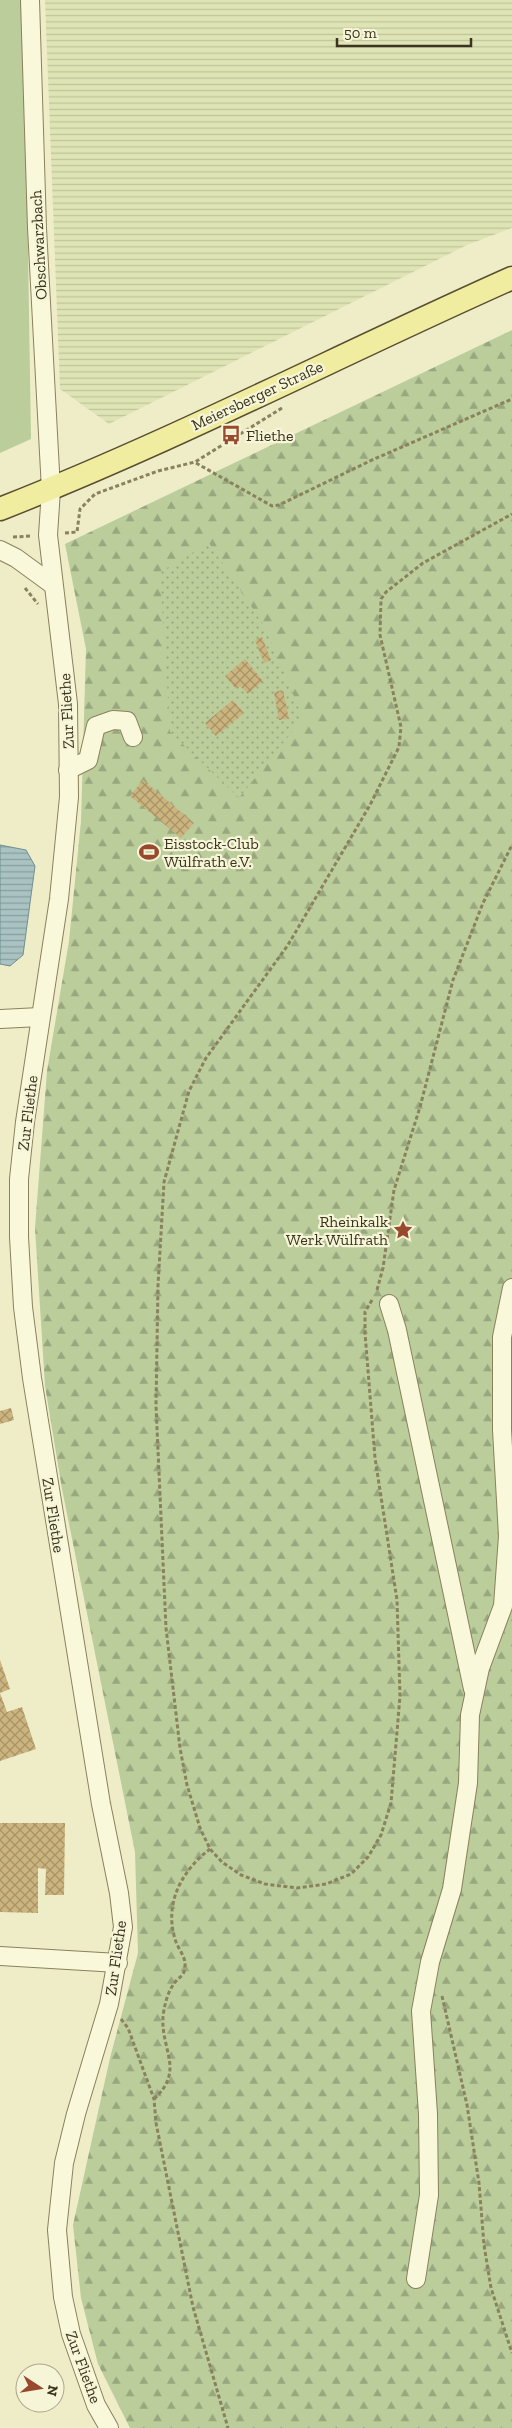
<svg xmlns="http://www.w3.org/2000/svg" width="512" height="2428" viewBox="0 0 512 2428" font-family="'Zilla Slab',serif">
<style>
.farmland{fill:url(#farmland-rules)}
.grass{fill:#bacd9b}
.forest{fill:url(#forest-firs)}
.park{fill:url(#park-dots)}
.water{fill:url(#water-rules);stroke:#6f9091}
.building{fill:url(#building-cross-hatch)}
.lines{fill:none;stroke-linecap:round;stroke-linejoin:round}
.minor-casing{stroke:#8a815d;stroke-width:20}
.major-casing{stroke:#594e30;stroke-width:25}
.path{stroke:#8a815d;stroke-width:3;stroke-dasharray:4 2.5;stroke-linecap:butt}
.minor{stroke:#f9f8db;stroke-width:18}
.major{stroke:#f0eda1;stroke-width:22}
.labels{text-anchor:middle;stroke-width:4.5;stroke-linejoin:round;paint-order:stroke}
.street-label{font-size:16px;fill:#3b3420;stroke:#f6f5d7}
.poi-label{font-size:16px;fill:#3b3420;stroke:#f6f5d7;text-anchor:start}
</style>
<defs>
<pattern id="farmland-rules" width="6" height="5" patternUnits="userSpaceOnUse" patternTransform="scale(1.25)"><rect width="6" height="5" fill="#dfe4b5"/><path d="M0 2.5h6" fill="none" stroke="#c0c49b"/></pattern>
<pattern id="forest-firs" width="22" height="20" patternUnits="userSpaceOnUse" patternTransform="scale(1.25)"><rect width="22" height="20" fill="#bacd9b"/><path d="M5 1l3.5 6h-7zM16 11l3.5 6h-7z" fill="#98a77e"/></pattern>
<pattern id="park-dots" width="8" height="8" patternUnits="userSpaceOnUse" patternTransform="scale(1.25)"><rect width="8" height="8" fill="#bacd9b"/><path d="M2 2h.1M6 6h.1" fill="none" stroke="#98a77e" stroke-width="1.8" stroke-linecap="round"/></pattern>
<pattern id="water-rules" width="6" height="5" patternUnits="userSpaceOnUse" patternTransform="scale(1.25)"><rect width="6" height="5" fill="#a9c2c2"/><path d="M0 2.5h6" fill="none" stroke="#8b9e9d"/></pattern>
<pattern id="building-cross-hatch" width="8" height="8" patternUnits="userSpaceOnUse" patternTransform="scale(1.25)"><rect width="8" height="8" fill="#ccb47e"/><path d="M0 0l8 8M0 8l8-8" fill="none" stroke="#a79367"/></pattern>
</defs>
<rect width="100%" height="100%" fill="#eeedc8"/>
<!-- farmland -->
<polygon class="farmland" points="45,0 512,0 512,228 467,245 109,424 60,389"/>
<!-- grass -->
<polygon class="grass" points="0,0 24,0 31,439 0,453"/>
<!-- forest -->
<polygon class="forest" points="512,330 512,2428 130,2428 98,2364 81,2298 73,2225 110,2058 138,1953 135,1852 62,1489 45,1386 35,1228 47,1071 69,941 81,821 86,649 65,544"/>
<!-- park -->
<polygon class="park" points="209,543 265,627 303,718 239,798 170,732 160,572"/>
<!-- water -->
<polygon class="water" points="0,845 26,850 35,866 23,955 10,966 0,964"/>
<!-- building -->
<g class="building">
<polygon points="262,637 271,660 264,663 255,640"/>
<polygon points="245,659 263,681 248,694 240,686 236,689 225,676"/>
<polygon points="283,690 289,719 279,720 274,692"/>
<polygon points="233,700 244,713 216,736 205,723"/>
<polygon points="143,780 194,823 181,838 130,796"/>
<polygon points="11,1408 14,1420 0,1424 0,1411"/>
<polygon points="0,1660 10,1689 0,1693"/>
<polygon points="0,1693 7,1712 22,1707 36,1749 0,1761"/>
<polygon points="0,1823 65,1823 64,1895 45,1895 46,1869 38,1868 38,1913 0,1912"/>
</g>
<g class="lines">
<defs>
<g id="minor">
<polyline points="30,0 37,228 51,490 48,535 68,704 69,797 59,899 25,1122 19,1179 19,1237 23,1307 32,1378 101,1804 119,1893 123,1927 109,2004 76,2114 64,2163 57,2230 63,2297 71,2334 96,2405 109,2428"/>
<polyline points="0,550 16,558 53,585"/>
<polyline points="68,770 88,760 96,726 113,720 127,721 133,737"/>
<polyline points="0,1019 40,1017"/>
<polyline points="389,1304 397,1330 473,1689"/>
<polyline points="0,1956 118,1963"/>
<polyline points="416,2279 429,2195 428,2114 421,2011 430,1962 452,1889 468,1783 470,1715 480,1668 503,1606 508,1536 502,1430 502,1337 512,1288"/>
</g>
<path id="major" d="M0,509C174,441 341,354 512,278"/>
</defs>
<!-- minor casing -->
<use href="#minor" class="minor-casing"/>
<!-- major casing -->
<use href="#major" class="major-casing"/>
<!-- path -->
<g class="path">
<polyline points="196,463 272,506 279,505 372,460 512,399"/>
<polyline points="65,533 77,532 80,509 95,494 158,471 195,462 282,408"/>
<polyline points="13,537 32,536"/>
<polyline points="25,588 38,604"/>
<polyline points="377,1290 383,1268 394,1190 420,1107 453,980 483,903 512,845"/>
<polyline points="372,1300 365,1312 365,1333 375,1458 397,1600 400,1696 391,1803 381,1835 368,1857 351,1874 326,1884 297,1888 265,1884 241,1875 222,1862 210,1849 200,1828 187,1785 180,1748 166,1628 156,1406 158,1285 164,1182 189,1091 206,1058 288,945 370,805 399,747 401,727 380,635 381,599 386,592 423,563 512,514"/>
<polyline points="442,1996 467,2105 479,2183 484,2245 491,2288 512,2353"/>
<polyline points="121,2019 128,2028 154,2099 156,2123 193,2307 228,2428"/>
<path d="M154,2099C185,2070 161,2051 163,2017C164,2007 167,1994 173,1985C177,1978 185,1976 185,1967C186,1957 179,1950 176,1942C163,1905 181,1871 210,1849"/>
</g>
<!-- minor -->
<use href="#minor" class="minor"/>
<!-- major -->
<use href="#major" class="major"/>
</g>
<!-- icons -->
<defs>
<symbol id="bus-bare" viewBox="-9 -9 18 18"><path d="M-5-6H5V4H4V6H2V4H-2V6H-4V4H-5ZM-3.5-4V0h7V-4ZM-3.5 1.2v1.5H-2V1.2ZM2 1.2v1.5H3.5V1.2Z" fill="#99492d" stroke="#f6f5d7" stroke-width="2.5" paint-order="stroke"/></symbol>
<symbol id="stadium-bare" viewBox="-9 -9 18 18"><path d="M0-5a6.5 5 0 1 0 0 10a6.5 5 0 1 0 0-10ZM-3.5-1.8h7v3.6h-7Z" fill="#99492d" stroke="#f6f5d7" stroke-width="2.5" paint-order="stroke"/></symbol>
<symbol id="sight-bare" viewBox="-9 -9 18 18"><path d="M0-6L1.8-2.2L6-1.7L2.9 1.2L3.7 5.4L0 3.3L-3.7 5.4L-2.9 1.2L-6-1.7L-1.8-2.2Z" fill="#99492d" stroke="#f6f5d7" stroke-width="2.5" paint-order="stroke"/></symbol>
</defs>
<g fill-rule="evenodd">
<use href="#bus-bare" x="217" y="421" width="28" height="28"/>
<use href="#stadium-bare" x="135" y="838" width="28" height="28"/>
<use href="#sight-bare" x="389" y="1216" width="28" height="28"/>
</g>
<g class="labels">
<!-- street labels -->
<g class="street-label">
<text transform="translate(38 245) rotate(-93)" y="6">Obschwarzbach</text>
<text transform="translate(257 395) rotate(-25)" y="6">Meiersberger Straße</text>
<text transform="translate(66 711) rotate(-93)" y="6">Zur Fliethe</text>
<text transform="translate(27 1113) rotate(-83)" y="6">Zur Fliethe</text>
<text transform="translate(54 1515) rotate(81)" y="6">Zur Fliethe</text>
<text transform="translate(115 1958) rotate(-82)" y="6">Zur Fliethe</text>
<text transform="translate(84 2367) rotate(70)" y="6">Zur Fliethe</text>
</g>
<!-- poi labels -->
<g class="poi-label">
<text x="246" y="441">Fliethe</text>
<text x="164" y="849">Eisstock-Club<tspan x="164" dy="18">Wülfrath e.V.</tspan></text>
<text x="388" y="1227" text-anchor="end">Rheinkalk<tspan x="388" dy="18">Werk Wülfrath</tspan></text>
</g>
</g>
<!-- north arrow -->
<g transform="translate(40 2388) rotate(102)"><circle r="24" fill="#f6f5d7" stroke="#aba88e"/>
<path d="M0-4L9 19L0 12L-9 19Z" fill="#99492d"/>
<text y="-8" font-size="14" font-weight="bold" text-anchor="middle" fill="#3b3420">N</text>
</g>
<!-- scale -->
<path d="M337 38v8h134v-8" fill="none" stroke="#3b3420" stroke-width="2.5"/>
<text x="344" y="38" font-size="15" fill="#3b3420" stroke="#f6f5d7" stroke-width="4" paint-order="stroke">50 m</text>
</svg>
